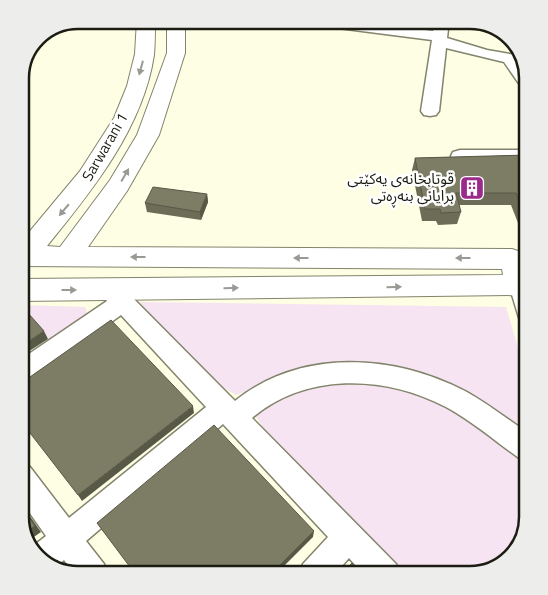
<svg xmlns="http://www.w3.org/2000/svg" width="548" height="595" viewBox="0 0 548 595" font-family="'Titillium Web','Noto Sans Arabic',sans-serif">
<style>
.green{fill:#f6e4f2}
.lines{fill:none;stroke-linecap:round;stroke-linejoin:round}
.street-casing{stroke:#83846c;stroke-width:3}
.secondary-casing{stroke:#83846c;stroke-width:2}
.street{fill:#fff;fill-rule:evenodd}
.secondary{fill:#fff;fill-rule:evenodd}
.wall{fill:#6c6c57}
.shaded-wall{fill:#585847}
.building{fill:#7d7d65;stroke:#585847}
.oneway{fill:#999995}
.labels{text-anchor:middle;stroke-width:5;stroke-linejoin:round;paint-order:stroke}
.street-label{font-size:15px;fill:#1c1c13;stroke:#fff}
.poi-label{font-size:15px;fill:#1c1c13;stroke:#fff;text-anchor:end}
.rim{fill:none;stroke:#1c1c13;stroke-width:2.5}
</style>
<rect width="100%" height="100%" fill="#fdfee3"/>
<!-- green -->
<g class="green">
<polygon points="140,302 506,307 528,382 528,444 388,367 364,363 339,363 236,395 219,385 163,331 148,315"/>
<polygon points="20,305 85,307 88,316 51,344"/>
<polygon points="352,381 391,386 438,401 528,454 528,517 506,563 470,575 408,575 265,430 254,414 287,390"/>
</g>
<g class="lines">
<defs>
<g id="street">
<polygon points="300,20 344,20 433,31 435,20 449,20 447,38 487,50 521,56 524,65 522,66 528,78 528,90 522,88 504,62 446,48 439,111 436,115 430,116 424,115 421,111 432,40 307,24 302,23"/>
<polygon points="460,150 528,150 528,162 460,162 453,160 451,156 453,152"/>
<polygon points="520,276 528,279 528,323 520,321 509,285 512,279"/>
<path d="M111,281L119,284L235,401C301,348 393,354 465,391C487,403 507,419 528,433V462L519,458C495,441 472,421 446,407C385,375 306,372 252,418L396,564L400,575H364L349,558L334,575H299L303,564L328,537L223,424L86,541L104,564L108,575C84,575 79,581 64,560L58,565L32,553V547L46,536L20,499V463L30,467L69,518L206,407L121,315L29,381L20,384V360L107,301L100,290L103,284Z"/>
</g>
<path id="secondary" d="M137,20H155C155,31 155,43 154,55C143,128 92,191 47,246L60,247L110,180L137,135L167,53V20H185V53L159,135L127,191L88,247L512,249L521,252C529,266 528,278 528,293L520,295L20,301V279L503,275L502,269L20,266V243L80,171L114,118L127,86L135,54Z"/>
</defs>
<!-- street casing -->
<use href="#street" class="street-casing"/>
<!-- secondary casing -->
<use href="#secondary" class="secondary-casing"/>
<!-- street -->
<use href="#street" class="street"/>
<!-- secondary -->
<use href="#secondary" class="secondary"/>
</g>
<!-- wall -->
<g class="wall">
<polygon points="528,155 528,223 518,223 511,205 459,205 461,212 457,224 438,225 436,221 422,221 412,170 415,158"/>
<polygon points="207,194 208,202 201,220 147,212 145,203"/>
</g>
<!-- shaded-wall -->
<g class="shaded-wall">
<polygon points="207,194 208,202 201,220 200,212"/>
<polygon points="44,331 48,339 20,357 20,347"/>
<polygon points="193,406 194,413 82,501 78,495"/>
<polygon points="20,502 41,532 28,541 25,533"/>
<polygon points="314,531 313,537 275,575 270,575"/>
<polygon points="57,560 63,566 65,569 62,567"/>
</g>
<!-- building -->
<g class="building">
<polygon points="528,155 528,211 523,211 516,193 456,193 461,212 441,213 440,209 425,209 415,158"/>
<polygon points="153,187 207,194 200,212 145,203"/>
<polygon points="20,304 44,331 20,347"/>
<polygon points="111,320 193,406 78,495 20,420 20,384"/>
<polygon points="214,425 314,531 270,575 136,575 97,523"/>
<polygon points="20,504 35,526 25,533 20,517"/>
<polygon points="57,560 62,567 53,563"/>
<polygon points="352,563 363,575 341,575"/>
</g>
<!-- one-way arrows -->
<defs><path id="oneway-solid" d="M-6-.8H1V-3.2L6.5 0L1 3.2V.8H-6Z" transform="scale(1.25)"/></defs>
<g class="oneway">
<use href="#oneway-solid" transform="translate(141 68) rotate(105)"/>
<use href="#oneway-solid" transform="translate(125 175) rotate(-60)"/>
<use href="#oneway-solid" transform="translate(64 210) rotate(130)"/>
<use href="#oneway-solid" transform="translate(138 257) rotate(-180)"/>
<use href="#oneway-solid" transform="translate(301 258) rotate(-180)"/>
<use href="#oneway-solid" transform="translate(463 258) rotate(-180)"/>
<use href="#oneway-solid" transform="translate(394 287) rotate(-1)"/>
<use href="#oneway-solid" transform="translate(231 288) rotate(-1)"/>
<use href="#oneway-solid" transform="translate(69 290)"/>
</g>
<!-- icons -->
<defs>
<symbol id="building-square" viewBox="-11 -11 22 22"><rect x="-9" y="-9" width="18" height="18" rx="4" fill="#9a2b8a" stroke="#fff"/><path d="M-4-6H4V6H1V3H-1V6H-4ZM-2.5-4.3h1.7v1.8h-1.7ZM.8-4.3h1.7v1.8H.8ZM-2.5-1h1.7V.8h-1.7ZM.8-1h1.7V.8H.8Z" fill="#fff"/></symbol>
</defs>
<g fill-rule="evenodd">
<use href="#building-square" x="458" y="174" width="28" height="28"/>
</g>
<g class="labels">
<!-- street labels -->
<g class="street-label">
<text transform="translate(105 147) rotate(-60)" y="5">Sarwarani 1</text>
</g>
<!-- poi labels -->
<g class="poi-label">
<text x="454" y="184">قوتابخانەی یەکێتی<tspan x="454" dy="17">برایانی بنەڕەتی</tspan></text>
</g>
</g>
<!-- crop -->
<path d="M0 0H548V595H0ZM78 29H470A49 49 0 0 1 519 78V517A49 49 0 0 1 470 566H78A49 49 0 0 1 29 517V78A49 49 0 0 1 78 29Z" fill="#ededec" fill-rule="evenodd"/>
<path class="rim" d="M78 29H470A49 49 0 0 1 519 78V517A49 49 0 0 1 470 566H78A49 49 0 0 1 29 517V78A49 49 0 0 1 78 29Z"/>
</svg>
